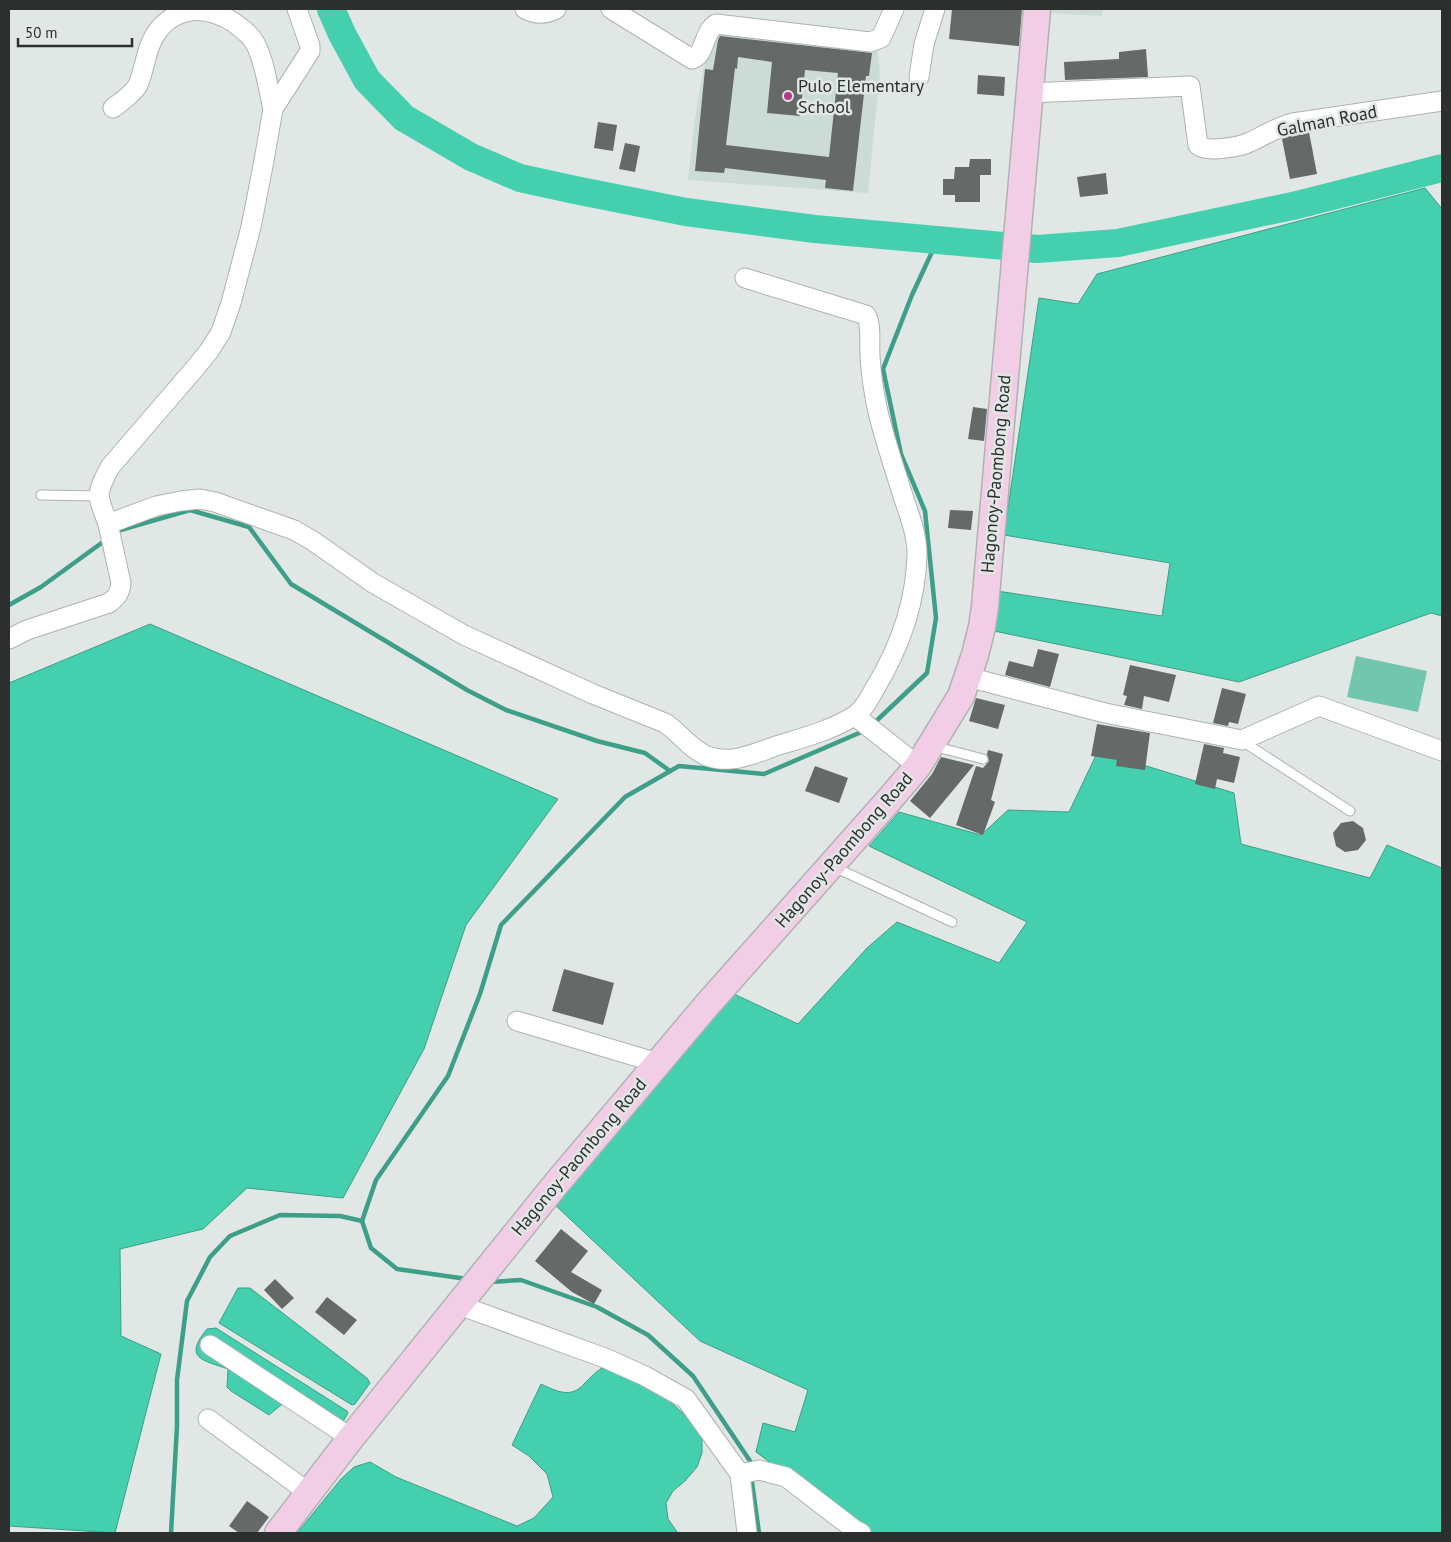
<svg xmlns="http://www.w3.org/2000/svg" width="1451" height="1542" viewBox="0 0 1451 1542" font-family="'PT Sans',sans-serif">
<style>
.built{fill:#ccdbd6}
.green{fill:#73c6ae}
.water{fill:#44cfae;stroke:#3d9f88}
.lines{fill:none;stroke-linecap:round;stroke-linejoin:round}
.stream{stroke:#3d9f88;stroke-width:4.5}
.river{stroke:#44cfae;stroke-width:28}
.building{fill:#656a68;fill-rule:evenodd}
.service-casing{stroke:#aeb3b2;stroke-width:11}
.minor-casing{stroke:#aeb3b2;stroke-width:21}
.secondary-casing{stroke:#aeb3b2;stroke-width:29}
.service{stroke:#fff;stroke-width:9}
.minor{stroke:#fff;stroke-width:19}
.secondary{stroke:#f2cee6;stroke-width:26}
.poi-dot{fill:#b3398c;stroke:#e1e7e5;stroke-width:2}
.labels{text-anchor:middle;stroke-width:5;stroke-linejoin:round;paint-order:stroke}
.poi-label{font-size:18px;fill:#2d2f2f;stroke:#e1e7e5;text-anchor:start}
.street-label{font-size:18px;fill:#2d2f2f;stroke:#e1e7e5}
</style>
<rect width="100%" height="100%" fill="#e1e7e5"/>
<!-- built -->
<g class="built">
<polygon points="1047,9 1103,9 1102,16 1047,13"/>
<polygon points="715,30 877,48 880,73 868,193 688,180 695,119 708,41"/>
</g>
<!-- green -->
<polygon class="green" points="1356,656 1427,671 1418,712 1347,697"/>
<!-- water -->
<g class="water">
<polygon points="1425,188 1442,209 1442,616 1431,613 1239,682 994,631 997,591 1162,616 1170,563 1004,535 1039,298 1078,304 1097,274"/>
<polygon points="150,624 558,799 466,925 424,1049 343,1198 247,1188 203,1229 120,1249 121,1336 161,1354 115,1533 9,1526 9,683"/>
<polygon points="1098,751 1234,793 1241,844 1370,878 1387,845 1442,868 1442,1533 873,1533 856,1526 756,1452 763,1423 795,1432 808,1390 700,1341 554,1204 734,994 798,1024 867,948 897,922 999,963 1027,922 869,846 899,812 981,835 1008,810 1069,812"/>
<polygon points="238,1288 250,1288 367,1378 370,1383 355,1404 352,1405 219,1323"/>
<path d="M216,1328L347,1411L348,1413L340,1427L286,1401L269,1415L231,1391L227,1387L228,1369C202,1360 183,1358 207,1329Z"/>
<path d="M602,1368L615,1370L667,1399L696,1425L702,1439V1453L697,1467L685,1481L673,1491L666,1503L668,1519L678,1533H297L341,1479L354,1467L370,1462L396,1477L517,1526L534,1518L553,1497L547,1474L529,1456L512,1445L541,1384C556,1391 571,1399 584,1384C590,1378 594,1373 602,1368Z"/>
</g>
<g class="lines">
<!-- stream -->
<g class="stream">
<polyline points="117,531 190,510 249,527 291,584 467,690 506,710 597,741 645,753 670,771"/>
<polyline points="9,605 41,587 107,539"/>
<polyline points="872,725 927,673 936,618 925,511 901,454 883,369 912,295 938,239"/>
<polyline points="467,1279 397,1269 371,1248 362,1221 376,1180 448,1076 480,994 501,925 625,797 679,766 764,774 866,730"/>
<polyline points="490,1282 521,1280 597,1307 648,1335 693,1376 750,1461 750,1468"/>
<polyline points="751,1475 759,1533"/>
<polyline points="171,1533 177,1426 177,1380 187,1301 210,1257 230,1236 280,1215 340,1216 362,1221"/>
</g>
<!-- river -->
<polyline class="river" points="331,9 342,34 367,80 404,118 471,157 520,178 575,190 686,212 815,229 1037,249 1118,243 1297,205 1442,168"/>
</g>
<!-- building -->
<g class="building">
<polygon points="952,9 1022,9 1019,46 949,39"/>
<path d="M720,36L872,53L869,76H866L853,191L825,188L826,180L725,168L724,173L695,171L705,69L713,70L718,40ZM738,57L772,62L767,113L800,116L805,70L838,73L829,157L726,145L735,68L737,69Z"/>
<polygon points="1146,49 1148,77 1065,80 1064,62 1119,59 1119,52"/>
<polygon points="978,75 1005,77 1004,96 977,94"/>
<polygon points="598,122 617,125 613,151 594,148"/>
<polygon points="1309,132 1317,174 1290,179 1282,139 1295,134"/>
<polygon points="625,143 640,146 635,172 619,169"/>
<polygon points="970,159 991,159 991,175 980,175 980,202 955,202 955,195 943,195 943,179 954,179 955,167 969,167"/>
<polygon points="1106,173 1108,194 1080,197 1077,177"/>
<polygon points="973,407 987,409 984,441 968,439"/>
<polygon points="950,510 973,511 971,530 948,528"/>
<polygon points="1038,649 1059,654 1050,687 1005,675 1009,661 1033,667"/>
<polygon points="1130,665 1176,675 1169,702 1144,696 1142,709 1124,705 1127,696 1123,695"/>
<polygon points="1222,688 1246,694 1238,724 1229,722 1228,726 1213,723"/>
<polygon points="976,698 1005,705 998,729 969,721"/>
<polygon points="1097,724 1150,733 1145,770 1116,766 1117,760 1091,756"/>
<polygon points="1204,744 1224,748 1223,753 1240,757 1234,783 1217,779 1215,789 1195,784"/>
<polygon points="988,750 1003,754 991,800 995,802 983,835 956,825 976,766 983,768 989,761 987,754"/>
<polygon points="941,757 974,765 930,818 910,801 932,774"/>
<polygon points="815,766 848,778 839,803 805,791"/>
<polygon points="1353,821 1363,828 1366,840 1358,850 1345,852 1336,846 1333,833 1341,823"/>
<polygon points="564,969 614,983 603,1025 552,1011"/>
<polygon points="561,1229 588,1251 571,1272 602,1290 594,1304 572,1292 535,1261"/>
<polygon points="275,1279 294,1298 282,1309 264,1290"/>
<polygon points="327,1297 357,1320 344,1335 315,1312"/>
<polygon points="247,1501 269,1517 257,1533 239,1533 229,1526"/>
</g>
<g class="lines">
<defs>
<g id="service">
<polyline points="41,495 98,496"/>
<polyline points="1242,741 1350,811"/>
<polyline points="933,746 983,759"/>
<polyline points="834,867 952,922"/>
</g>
<g id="minor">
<path d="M297,9L310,46V51L273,109L263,166L251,227L231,303L221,332L209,351L196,367L110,467C95,496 97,494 108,524L156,506L181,501L200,499L215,502L294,530L313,541L373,583L464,635L593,694L665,723C680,733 690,749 707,756C731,765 753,754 776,746C802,738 830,731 854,716C863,711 869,699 874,690C899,649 916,603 917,554C917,535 910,517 904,499C895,470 885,441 878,412C874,394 871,374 870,356C869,343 872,326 866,315L745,278"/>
<path d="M525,9C536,15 545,15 556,9"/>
<path d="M611,9L692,59C705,56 703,32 716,24L870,42L881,38L894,9"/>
<polyline points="919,77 924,44 935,9"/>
<path d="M1029,93L1190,86L1198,145C1206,153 1240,147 1250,142C1266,135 1276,127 1293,123L1442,101"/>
<path d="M113,108C121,102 133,94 138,85C146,66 146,44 160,28C182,4 208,7 233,22C241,28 250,34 255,43C265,61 268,89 273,109"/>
<path d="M9,639L27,630L109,603C117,597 120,593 121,583L108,524"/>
<polyline points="968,677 1105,713 1242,740 1319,706 1442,751"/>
<polyline points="855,716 918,766"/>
<polyline points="517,1021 658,1063"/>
<polyline points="459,1305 605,1358 645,1376 686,1399 740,1474 747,1533"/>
<polyline points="210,1345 351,1438"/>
<polyline points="208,1419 309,1493"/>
<polyline points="740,1474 759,1470 786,1477 855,1530 861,1533"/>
</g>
<polyline id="secondary" points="278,1533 351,1438 556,1184 707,1005 889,800 918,766 961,696 975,655 982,627 985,606 1037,9"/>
</defs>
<!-- service casing -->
<use href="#service" class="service-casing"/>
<!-- minor casing -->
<use href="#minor" class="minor-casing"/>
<!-- secondary casing -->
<use href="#secondary" class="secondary-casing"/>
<!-- service -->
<use href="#service" class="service"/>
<!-- minor -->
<use href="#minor" class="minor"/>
<!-- secondary -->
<use href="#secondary" class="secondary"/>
</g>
<!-- markers -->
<circle class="poi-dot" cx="788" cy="96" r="5"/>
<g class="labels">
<!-- poi labels -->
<g class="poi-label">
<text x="798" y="92">Pulo Elementary<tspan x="798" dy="21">School</tspan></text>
</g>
<!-- street labels -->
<g class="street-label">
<text transform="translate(1327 121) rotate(-11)" y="6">Galman Road</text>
<text transform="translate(996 474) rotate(-85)" y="6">Hagonoy-Paombong Road</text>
<text transform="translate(844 850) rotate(-49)" y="6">Hagonoy-Paombong Road</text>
<text transform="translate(579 1157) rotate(-50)" y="6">Hagonoy-Paombong Road</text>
</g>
</g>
<!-- border -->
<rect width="1451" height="1542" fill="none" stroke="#2d2f2f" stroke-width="20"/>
<!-- scale -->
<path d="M18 38v8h114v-8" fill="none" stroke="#2d2f2f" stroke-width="2.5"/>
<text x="25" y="38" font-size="15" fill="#2d2f2f" stroke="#e1e7e5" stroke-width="4" paint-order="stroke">50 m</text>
</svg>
